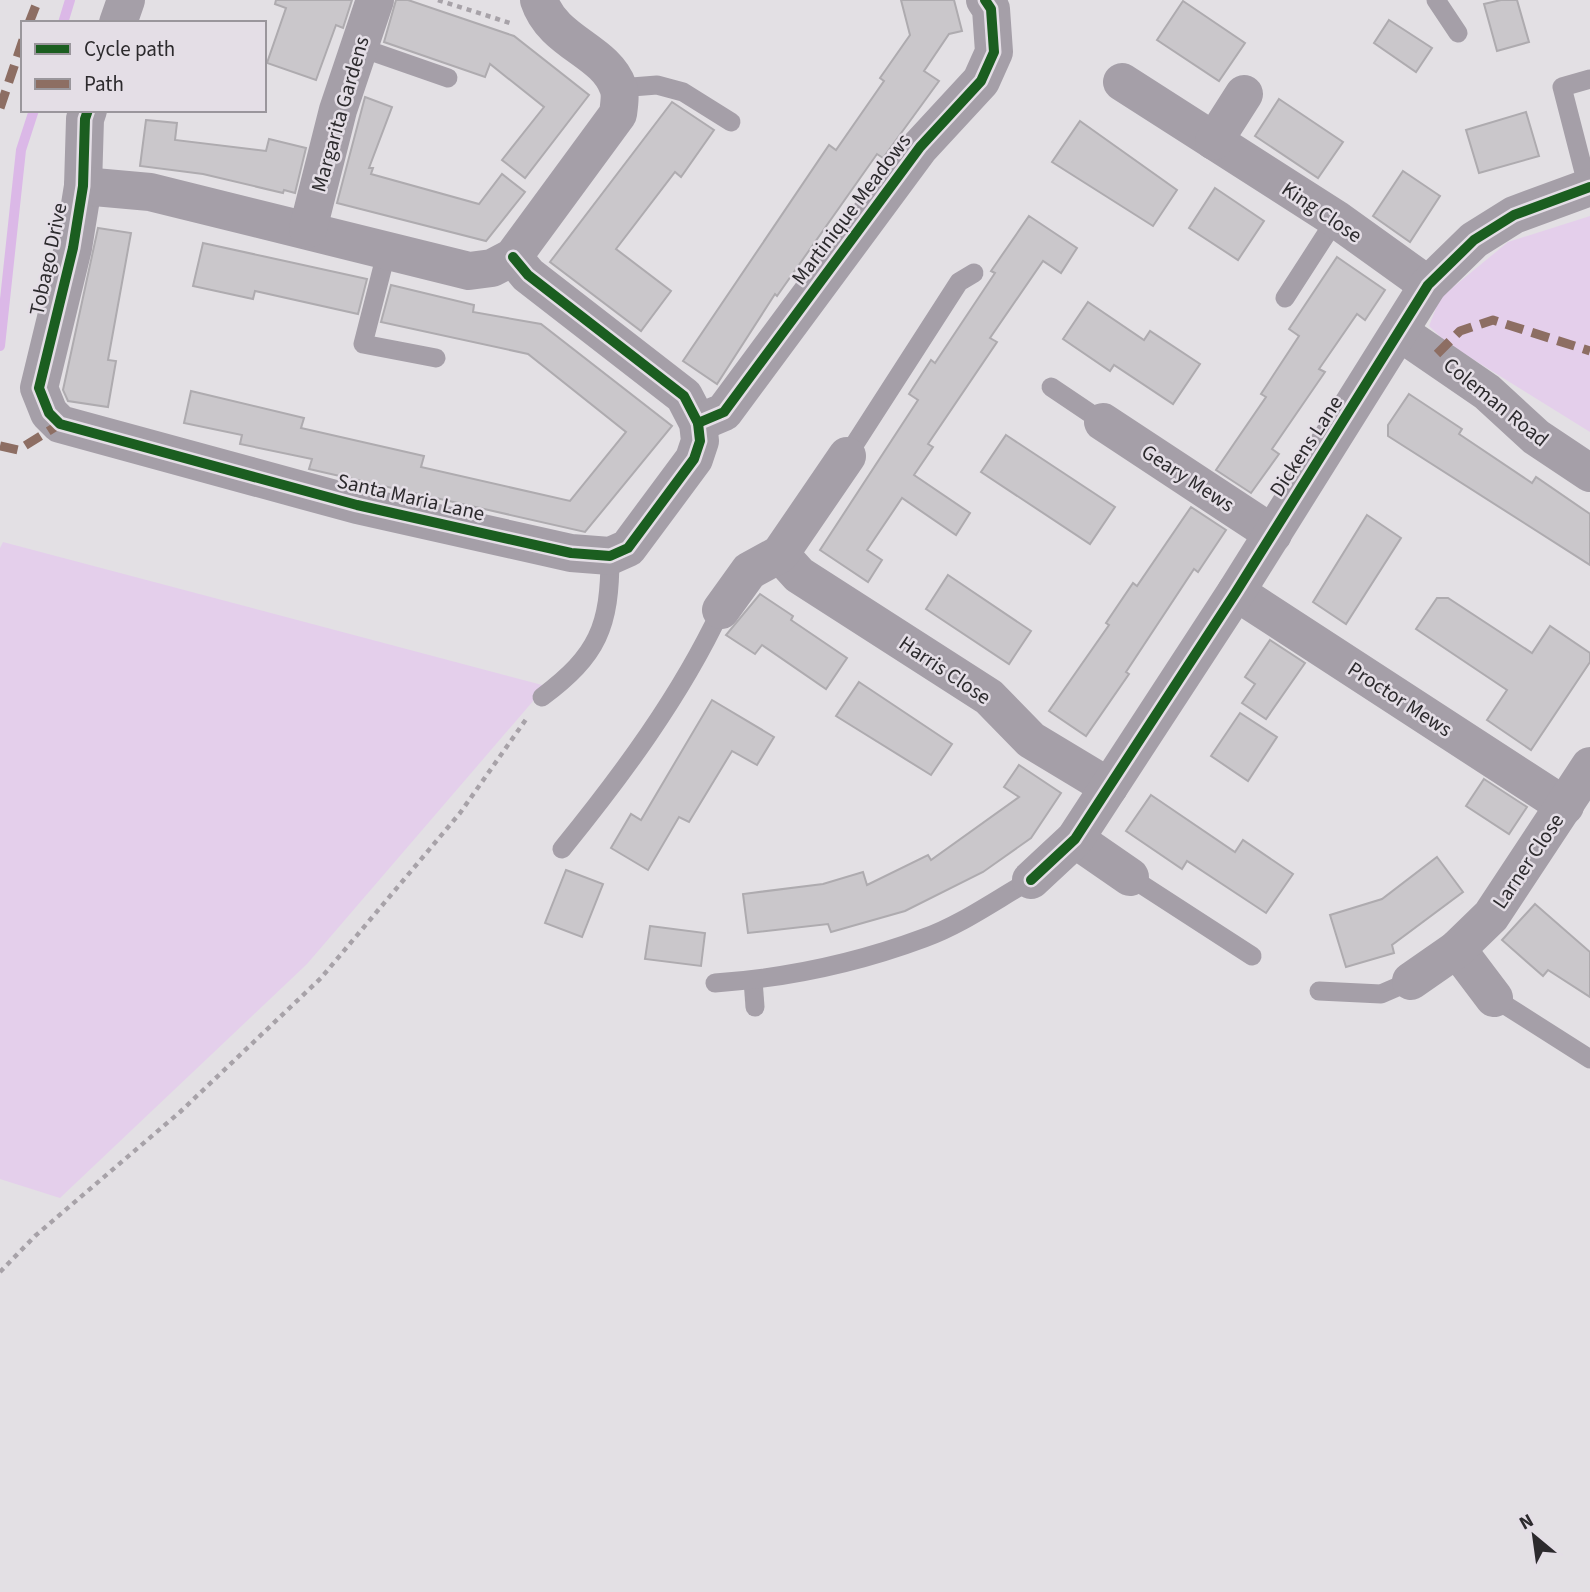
<svg xmlns="http://www.w3.org/2000/svg" width="1590" height="1592" viewBox="0 0 1590 1592" font-family="'Source Sans 3',sans-serif">
<style>
.green{fill:#e4cfeb}
.lines{fill:none;stroke-linecap:round;stroke-linejoin:round}
.stream{stroke:#dbb8e7;stroke-width:10}
.building{fill:#cac7cb;stroke:#aeabaf;stroke-width:2}
.path{stroke:#a7a2a8;stroke-width:4.5;stroke-dasharray:5 5;stroke-linecap:butt}
.service{stroke:#a59fa8;stroke-width:19}
.minor{stroke:#a59fa8;stroke-width:38}
.quiet{stroke:#8d6e63;stroke-width:9;stroke-dasharray:18 9;stroke-linecap:butt}
.cycleway-casing{stroke:#e4dee6;stroke-width:15}
.cycleway{stroke:#1b5e20;stroke-width:10}
.labels{text-anchor:middle;stroke-width:5;stroke-linejoin:round;paint-order:stroke}
.street-label{font-size:21px;fill:#2c2a2d;stroke:#e4dee6}
</style>
<rect width="100%" height="100%" fill="#e3e0e4"/>
<!-- green -->
<g class="green">
<polygon points="1590,216 1590,432 1447,343 1429,326 1440,298 1508,242"/>
<polygon points="3,542 546,686 307,964 60,1198 0,1179 0,548"/>
</g>
<g class="lines">
<!-- stream -->
<g class="stream">
<polyline points="63,23 70,0"/>
<polyline points="0,346 21,150 34,110"/>
</g>
</g>
<!-- building -->
<g class="building">
<polygon points="276,0 352,0 343,28 336,25 316,80 267,63 286,8 275,4"/>
<polygon points="396,0 408,0 514,36 589,95 525,178 502,160 544,107 490,64 485,77 384,42"/>
<polygon points="901,0 954,0 962,31 949,34 924,71 939,81 883,158 877,154 777,296 775,294 717,384 683,361 829,145 836,150 884,81 880,78 910,35"/>
<polygon points="1501,0 1517,0 1529,42 1497,51 1484,4"/>
<polygon points="1183,1 1245,43 1219,81 1157,40"/>
<polygon points="1389,20 1432,48 1416,72 1374,43"/>
<polygon points="365,97 392,107 369,168 373,168 371,174 479,204 502,174 525,192 486,241 337,203"/>
<polygon points="1279,99 1343,142 1318,178 1255,136"/>
<polygon points="672,102 714,130 681,177 675,172 616,249 671,291 641,331 550,262"/>
<polygon points="1526,112 1539,156 1479,173 1466,130"/>
<polygon points="146,120 177,123 175,140 266,151 269,139 306,148 295,193 284,190 283,193 203,174 140,166"/>
<polygon points="1080,121 1177,190 1153,226 1052,162"/>
<polygon points="1403,171 1440,196 1410,242 1373,216"/>
<polygon points="1215,188 1264,221 1238,260 1189,228"/>
<polygon points="1029,216 1077,248 1061,273 1043,261 990,338 997,342 928,444 933,447 914,475 970,513 956,535 902,498 867,550 882,560 868,582 820,550 918,400 909,394 931,360 935,363 995,273 991,271"/>
<polygon points="98,228 131,233 108,360 116,361 108,407 68,401 63,390"/>
<polygon points="203,243 367,279 358,314 255,291 253,299 193,286"/>
<polygon points="1337,257 1385,290 1365,320 1357,314 1319,369 1325,372 1272,449 1279,454 1251,493 1216,470 1266,397 1261,394 1299,336 1289,329"/>
<polygon points="391,285 474,305 473,312 541,324 672,426 585,532 309,469 312,459 240,444 242,435 184,423 191,391 304,418 301,428 424,456 421,467 570,501 626,432 528,354 381,322"/>
<polygon points="1088,302 1144,340 1150,331 1200,364 1173,404 1114,365 1110,371 1063,339"/>
<polygon points="1409,394 1462,429 1459,434 1532,483 1536,477 1590,514 1590,565 1388,436 1388,425"/>
<polygon points="1006,435 1115,507 1090,544 981,472"/>
<polygon points="1191,507 1226,530 1198,572 1194,569 1126,672 1129,674 1086,736 1049,711 1109,625 1106,623 1133,583 1137,586"/>
<polygon points="1367,515 1401,538 1346,624 1313,602"/>
<polygon points="948,575 1031,631 1009,664 926,609"/>
<polygon points="760,594 793,616 791,620 847,658 826,689 762,645 755,654 726,635"/>
<polygon points="1437,598 1448,598 1532,653 1550,626 1590,653 1590,662 1531,750 1487,720 1507,690 1416,629"/>
<polygon points="1270,640 1305,663 1266,719 1242,703 1255,684 1245,677"/>
<polygon points="859,682 952,744 931,775 836,716"/>
<polygon points="712,700 774,737 757,765 732,751 689,822 679,817 648,870 611,848 631,814 641,820"/>
<polygon points="1240,713 1277,737 1248,781 1211,756"/>
<polygon points="1019,765 1061,793 1031,838 983,872 905,911 831,932 828,924 748,933 743,894 823,884 863,872 867,885 928,855 931,860 1019,797 1004,787"/>
<polygon points="1484,779 1527,807 1509,834 1466,806"/>
<polygon points="1151,795 1235,852 1243,840 1293,874 1266,913 1187,861 1182,869 1126,831"/>
<polygon points="1437,857 1463,892 1392,945 1394,953 1346,967 1330,915 1382,899"/>
<polygon points="566,870 603,884 582,937 545,923"/>
<polygon points="1535,904 1590,952 1590,997 1548,970 1543,976 1502,940"/>
<polygon points="650,926 705,933 701,966 645,959"/>
</g>
<g class="lines">
<!-- path -->
<g class="path">
<polyline points="438,0 510,23"/>
<polyline points="0,1272 35,1236 180,1112 321,978 460,813 527,718"/>
</g>
<!-- service -->
<g class="service">
<polyline points="1436,0 1458,33"/>
<polyline points="359,47 448,78"/>
<polyline points="619,88 657,85 683,92 731,122"/>
<polyline points="1588,188 1562,87 1590,79"/>
<polyline points="387,250 363,344 436,358"/>
<polyline points="1285,298 1336,219"/>
<polyline points="1051,387 1103,422"/>
<polyline points="847,456 959,282 974,273"/>
<path d="M542,697C598,655 610,627 610,556"/>
<path d="M562,849C622,775 680,697 721,610"/>
<polyline points="1130,877 1252,956"/>
<polyline points="753,980 755,1007"/>
<path d="M715,983C786,978 857,963 924,938C961,925 997,899 1031,880"/>
<polyline points="1319,991 1381,994 1411,981"/>
<polyline points="1494,998 1590,1059"/>
</g>
<!-- minor -->
<g class="minor">
<polyline points="118,23 126,0"/>
<polyline points="1122,82 1336,219 1428,285"/>
<polyline points="88,110 85,119 83,186 73,248 39,388 49,413 60,424 357,505 571,553 610,556 628,548 694,459 700,441 698,423 684,396 528,275 513,257"/>
<polyline points="1214,141 1244,94"/>
<path d="M83,186L150,192L469,271L492,268L513,257L618,114C619,106 621,94 618,87C605,50 553,43 539,0"/>
<polyline points="308,229 338,110 375,0"/>
<polyline points="1401,333 1487,392 1536,437 1590,473"/>
<polyline points="1103,422 1273,534"/>
<polyline points="698,423 724,412 920,147 981,81 994,52 991,9 985,0"/>
<polyline points="780,554 799,575 989,697 1031,740 1109,787"/>
<polyline points="1236,592 1565,806"/>
<polyline points="721,610 749,571 780,554 847,456"/>
<polyline points="1075,839 1130,877"/>
<polyline points="1031,880 1075,839 1236,592 1428,285 1474,240 1514,215 1590,187"/>
<polyline points="1457,949 1494,998"/>
<polyline points="1411,981 1457,949 1491,916 1590,766"/>
</g>
<!-- quiet -->
<g class="quiet">
<polyline points="29,23 38,0"/>
<polyline points="0,108 23,40"/>
<polyline points="1437,354 1460,331 1493,320 1590,351"/>
<polyline points="0,446 18,450 60,424"/>
</g>
<defs>
<g id="cycleway">
<polyline points="88,110 85,119 83,186 73,248 39,388 49,413 60,424 357,505 571,553 610,556 628,548 694,459 700,441 698,423 684,396 528,275 513,257"/>
<polyline points="698,423 724,412 920,147 981,81 994,52 991,9 985,0"/>
<polyline points="1031,880 1075,839 1236,592 1428,285 1474,240 1514,215 1590,187"/>
</g>
</defs>
<!-- cycleway casing -->
<use href="#cycleway" class="cycleway-casing"/>
<!-- cycleway -->
<use href="#cycleway" class="cycleway"/>
</g>
<g class="labels">
<!-- street labels -->
<g class="street-label">
<text transform="translate(340 114) rotate(-74)" y="7">Margarita Gardens</text>
<text transform="translate(851 209) rotate(-53)" y="7">Martinique Meadows</text>
<text transform="translate(1322 212) rotate(34)" y="7">King Close</text>
<text transform="translate(48 259) rotate(-78)" y="7">Tobago Drive</text>
<text transform="translate(1496 402) rotate(39)" y="7">Coleman Road</text>
<text transform="translate(1306 446) rotate(-57)" y="7">Dickens Lane</text>
<text transform="translate(1188 478) rotate(33)" y="7">Geary Mews</text>
<text transform="translate(411 497) rotate(13)" y="7">Santa Maria Lane</text>
<text transform="translate(945 670) rotate(34)" y="7">Harris Close</text>
<text transform="translate(1400 699) rotate(33)" y="7">Proctor Mews</text>
<text transform="translate(1528 861) rotate(-56)" y="7">Larner Close</text>
</g>
</g>
<!-- legend -->
<rect x="21" y="21" width="245" height="91" fill="#e4dee6" stroke="#9a969c" stroke-width="2"/>
<rect x="35" y="44" width="35" height="10" fill="#1b5e20" stroke="#9a969c" stroke-width="2"/>
<text x="84" y="56" font-size="21" fill="#2c2a2d">Cycle path</text>
<rect x="35" y="79" width="35" height="10" fill="#8d6e63" stroke="#9a969c" stroke-width="2"/>
<text x="84" y="91" font-size="21" fill="#2c2a2d">Path</text>
<!-- north arrow -->
<g transform="translate(1534 1536) rotate(331)" stroke="#e4dee6" stroke-width="5" paint-order="stroke">
<path d="M0-5L12 26L0 18L-12 26Z" fill="#2c2a2d"/>
<text y="-10" font-size="19" font-weight="bold" text-anchor="middle" fill="#2c2a2d">N</text>
</g>
</svg>
